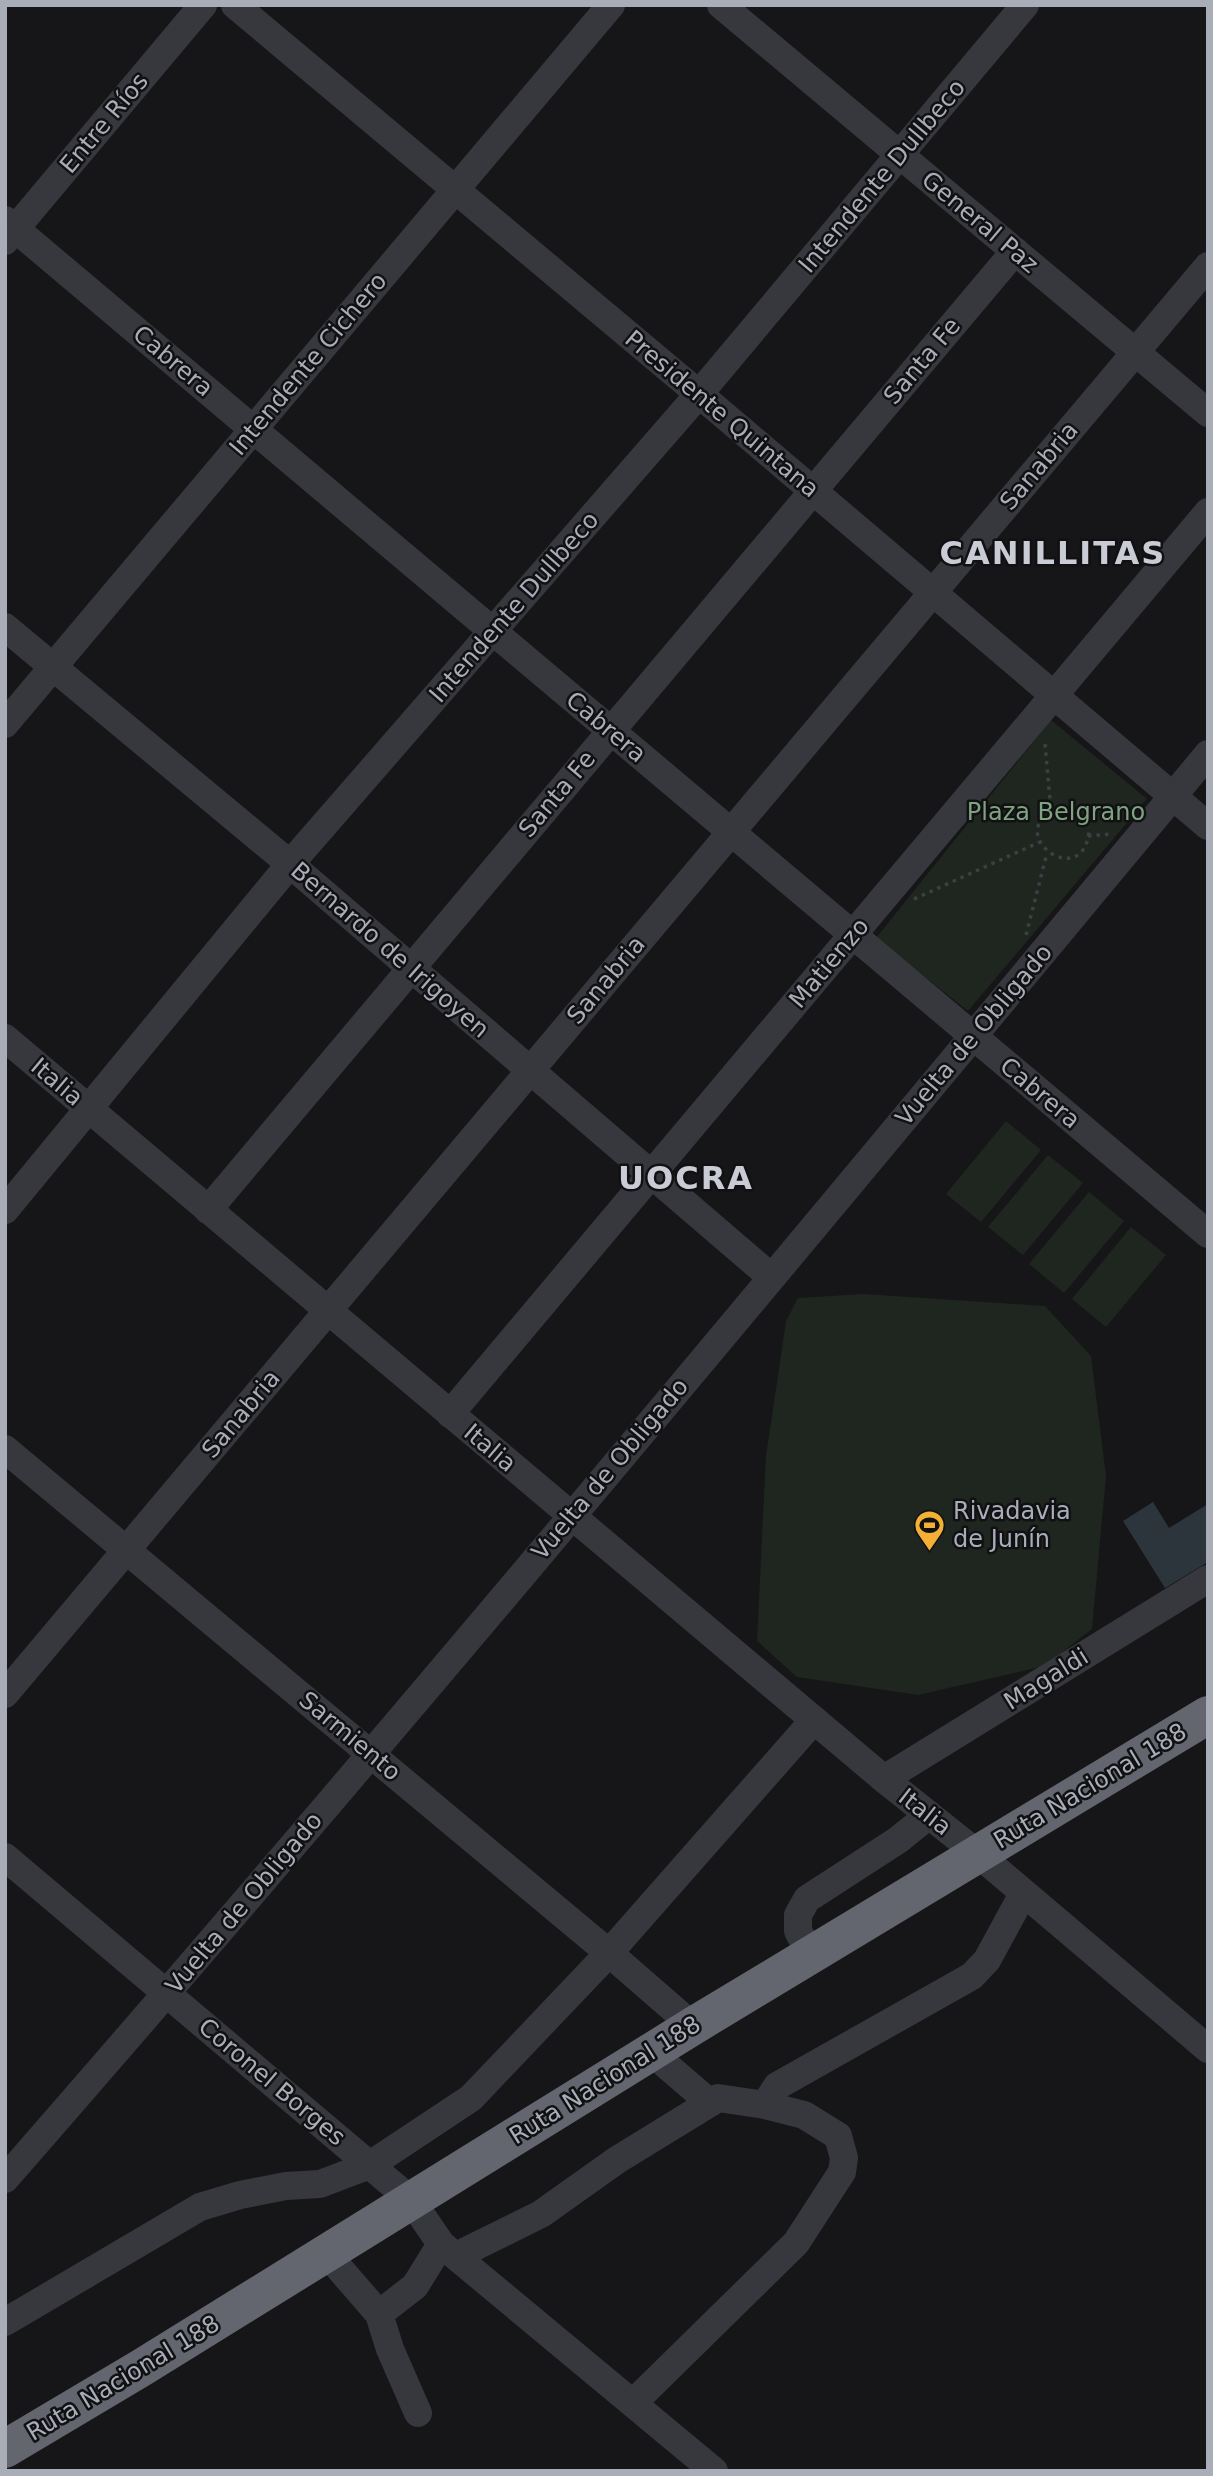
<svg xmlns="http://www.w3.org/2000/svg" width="1213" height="2476" viewBox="0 0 1213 2476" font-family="'DejaVu Sans',sans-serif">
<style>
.green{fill:#1e261f}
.water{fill:#2c353c}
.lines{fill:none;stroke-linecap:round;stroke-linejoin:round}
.path{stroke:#3d3f44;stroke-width:3.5;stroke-dasharray:3.5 5;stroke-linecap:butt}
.minor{stroke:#37383d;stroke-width:28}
.highway{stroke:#63666e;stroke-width:38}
.labels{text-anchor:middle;stroke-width:5;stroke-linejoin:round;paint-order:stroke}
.street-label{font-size:24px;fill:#a8adb8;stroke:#111113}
.park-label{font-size:24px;fill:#7fa381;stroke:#111113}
.poi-label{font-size:24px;fill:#a8adb8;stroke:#111113;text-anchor:start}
.district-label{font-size:32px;font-weight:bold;letter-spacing:2px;fill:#c9ccd4;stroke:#111113}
</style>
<rect width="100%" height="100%" fill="#161618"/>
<!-- green -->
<g class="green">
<polygon points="1051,720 1147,799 968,1011 876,938"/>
<polygon points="1006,1121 1041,1150 981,1222 946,1194"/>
<polygon points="1048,1155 1083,1183 1023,1255 988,1227"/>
<polygon points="1089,1192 1124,1221 1064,1293 1029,1264"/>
<polygon points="1131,1227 1166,1255 1106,1327 1072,1299"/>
<polygon points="863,1294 1045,1306 1091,1356 1106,1476 1092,1629 1045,1666 918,1695 797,1677 757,1641 766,1456 786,1321 798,1298"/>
</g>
<!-- water -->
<polygon class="water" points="1153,1502 1169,1528 1208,1504 1208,1562 1165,1588 1123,1521"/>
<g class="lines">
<!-- path -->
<g class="path">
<polyline points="1045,744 1051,811"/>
<path d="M1058,808C1000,832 1082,893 1089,832"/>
<polyline points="1088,836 1111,834"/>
<polyline points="914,899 1040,842"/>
<polyline points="1026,935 1047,853"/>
</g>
<!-- minor -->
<g class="minor">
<polyline points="235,5 699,394 1208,826"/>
<polyline points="721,5 1208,413"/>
<polyline points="5,220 1208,1234"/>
<polyline points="5,241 203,5"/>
<polyline points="5,627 290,864 771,1277"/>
<polyline points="5,724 611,5"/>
<polyline points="5,1038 884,1779 978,1854 1208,2049"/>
<polyline points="5,1210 290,864 699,394 1025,5"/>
<polyline points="208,1210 1015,251"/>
<polyline points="450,1414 1208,512"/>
<polyline points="5,1449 609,1953 693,2026"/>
<polyline points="5,1694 1208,266"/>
<polyline points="884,1779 1208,1579"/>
<polyline points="5,1857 411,2200 441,2244 714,2471"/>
<polyline points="811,1955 798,1931 798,1915 807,1899 898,1840 929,1815"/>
<polyline points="651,2052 709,2102"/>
<polyline points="765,2105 777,2086 972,1976 987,1960 1023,1894"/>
<path d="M5,2179C414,1711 810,1232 1208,754"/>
<polyline points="326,2253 379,2314"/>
<polyline points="456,2256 541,2214 617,2160 718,2098 765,2105 804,2115 838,2136 844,2158 842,2172 796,2243 633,2403"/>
<polyline points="5,2322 200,2207 240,2195 286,2186 320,2184 370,2165 471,2098 609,1953 814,1720"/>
<polyline points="418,2413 390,2349 379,2314 415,2286 441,2244"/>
</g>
<!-- highway -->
<polyline class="highway" points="5,2449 141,2368 693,2026 1208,1715"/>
</g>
<!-- icons -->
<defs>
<symbol id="stadium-pin" viewBox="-11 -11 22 30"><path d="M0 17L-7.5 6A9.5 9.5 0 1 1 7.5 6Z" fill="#f2b134" stroke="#111113"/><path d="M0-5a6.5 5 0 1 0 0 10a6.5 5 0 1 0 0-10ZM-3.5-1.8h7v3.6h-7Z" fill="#111"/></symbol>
</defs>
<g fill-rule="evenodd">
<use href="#stadium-pin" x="912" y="1508" width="35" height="47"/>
</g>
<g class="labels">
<!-- street labels -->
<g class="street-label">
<text transform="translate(104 123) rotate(-50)" y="8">Entre Ríos</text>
<text transform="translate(882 176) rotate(-50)" y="8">Intendente Dullbeco</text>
<text transform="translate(980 222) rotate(40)" y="8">General Paz</text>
<text transform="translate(173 361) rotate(40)" y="8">Cabrera</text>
<text transform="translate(922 361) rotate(-50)" y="8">Santa Fe</text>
<text transform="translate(308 364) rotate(-50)" y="8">Intendente Cichero</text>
<text transform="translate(722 414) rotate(40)" y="8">Presidente Quintana</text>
<text transform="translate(1039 466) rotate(-50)" y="8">Sanabria</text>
<text transform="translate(514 607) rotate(-49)" y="8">Intendente Dullbeco</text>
<text transform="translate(606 727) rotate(40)" y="8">Cabrera</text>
<text transform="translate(557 794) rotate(-50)" y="8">Santa Fe</text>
<text transform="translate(390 950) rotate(41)" y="8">Bernardo de Irigoyen</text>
<text transform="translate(829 963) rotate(-50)" y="8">Matienzo</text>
<text transform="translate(606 980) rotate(-50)" y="8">Sanabria</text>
<text transform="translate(974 1035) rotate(-50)" y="8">Vuelta de Obligado</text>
<text transform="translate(57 1082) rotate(40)" y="8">Italia</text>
<text transform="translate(1040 1093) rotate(40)" y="8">Cabrera</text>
<text transform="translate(241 1414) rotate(-50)" y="8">Sanabria</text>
<text transform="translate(490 1448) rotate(40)" y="8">Italia</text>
<text transform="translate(610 1469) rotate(-50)" y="8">Vuelta de Obligado</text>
<text transform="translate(1046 1679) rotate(-32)" y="8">Magaldi</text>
<text transform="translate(350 1736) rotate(40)" y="8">Sarmiento</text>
<text transform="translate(1090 1786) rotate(-31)" y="8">Ruta Nacional 188</text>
<text transform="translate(925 1812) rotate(38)" y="8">Italia</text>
<text transform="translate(244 1903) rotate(-50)" y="8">Vuelta de Obligado</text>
<text transform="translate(605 2080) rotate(-32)" y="8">Ruta Nacional 188</text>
<text transform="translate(272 2082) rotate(40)" y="8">Coronel Borges</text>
<text transform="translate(123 2378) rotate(-31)" y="8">Ruta Nacional 188</text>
</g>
<!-- park labels -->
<g class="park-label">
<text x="1056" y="820">Plaza Belgrano</text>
</g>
<!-- poi labels -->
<g class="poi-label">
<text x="953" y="1519">Rivadavia<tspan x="953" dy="28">de Junín</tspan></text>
</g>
<!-- district labels -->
<g class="district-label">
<text x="1053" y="564">CANILLITAS</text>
<text x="686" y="1189">UOCRA</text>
</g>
</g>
<!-- border -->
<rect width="1213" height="2476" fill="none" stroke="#a8adb8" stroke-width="14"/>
</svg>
